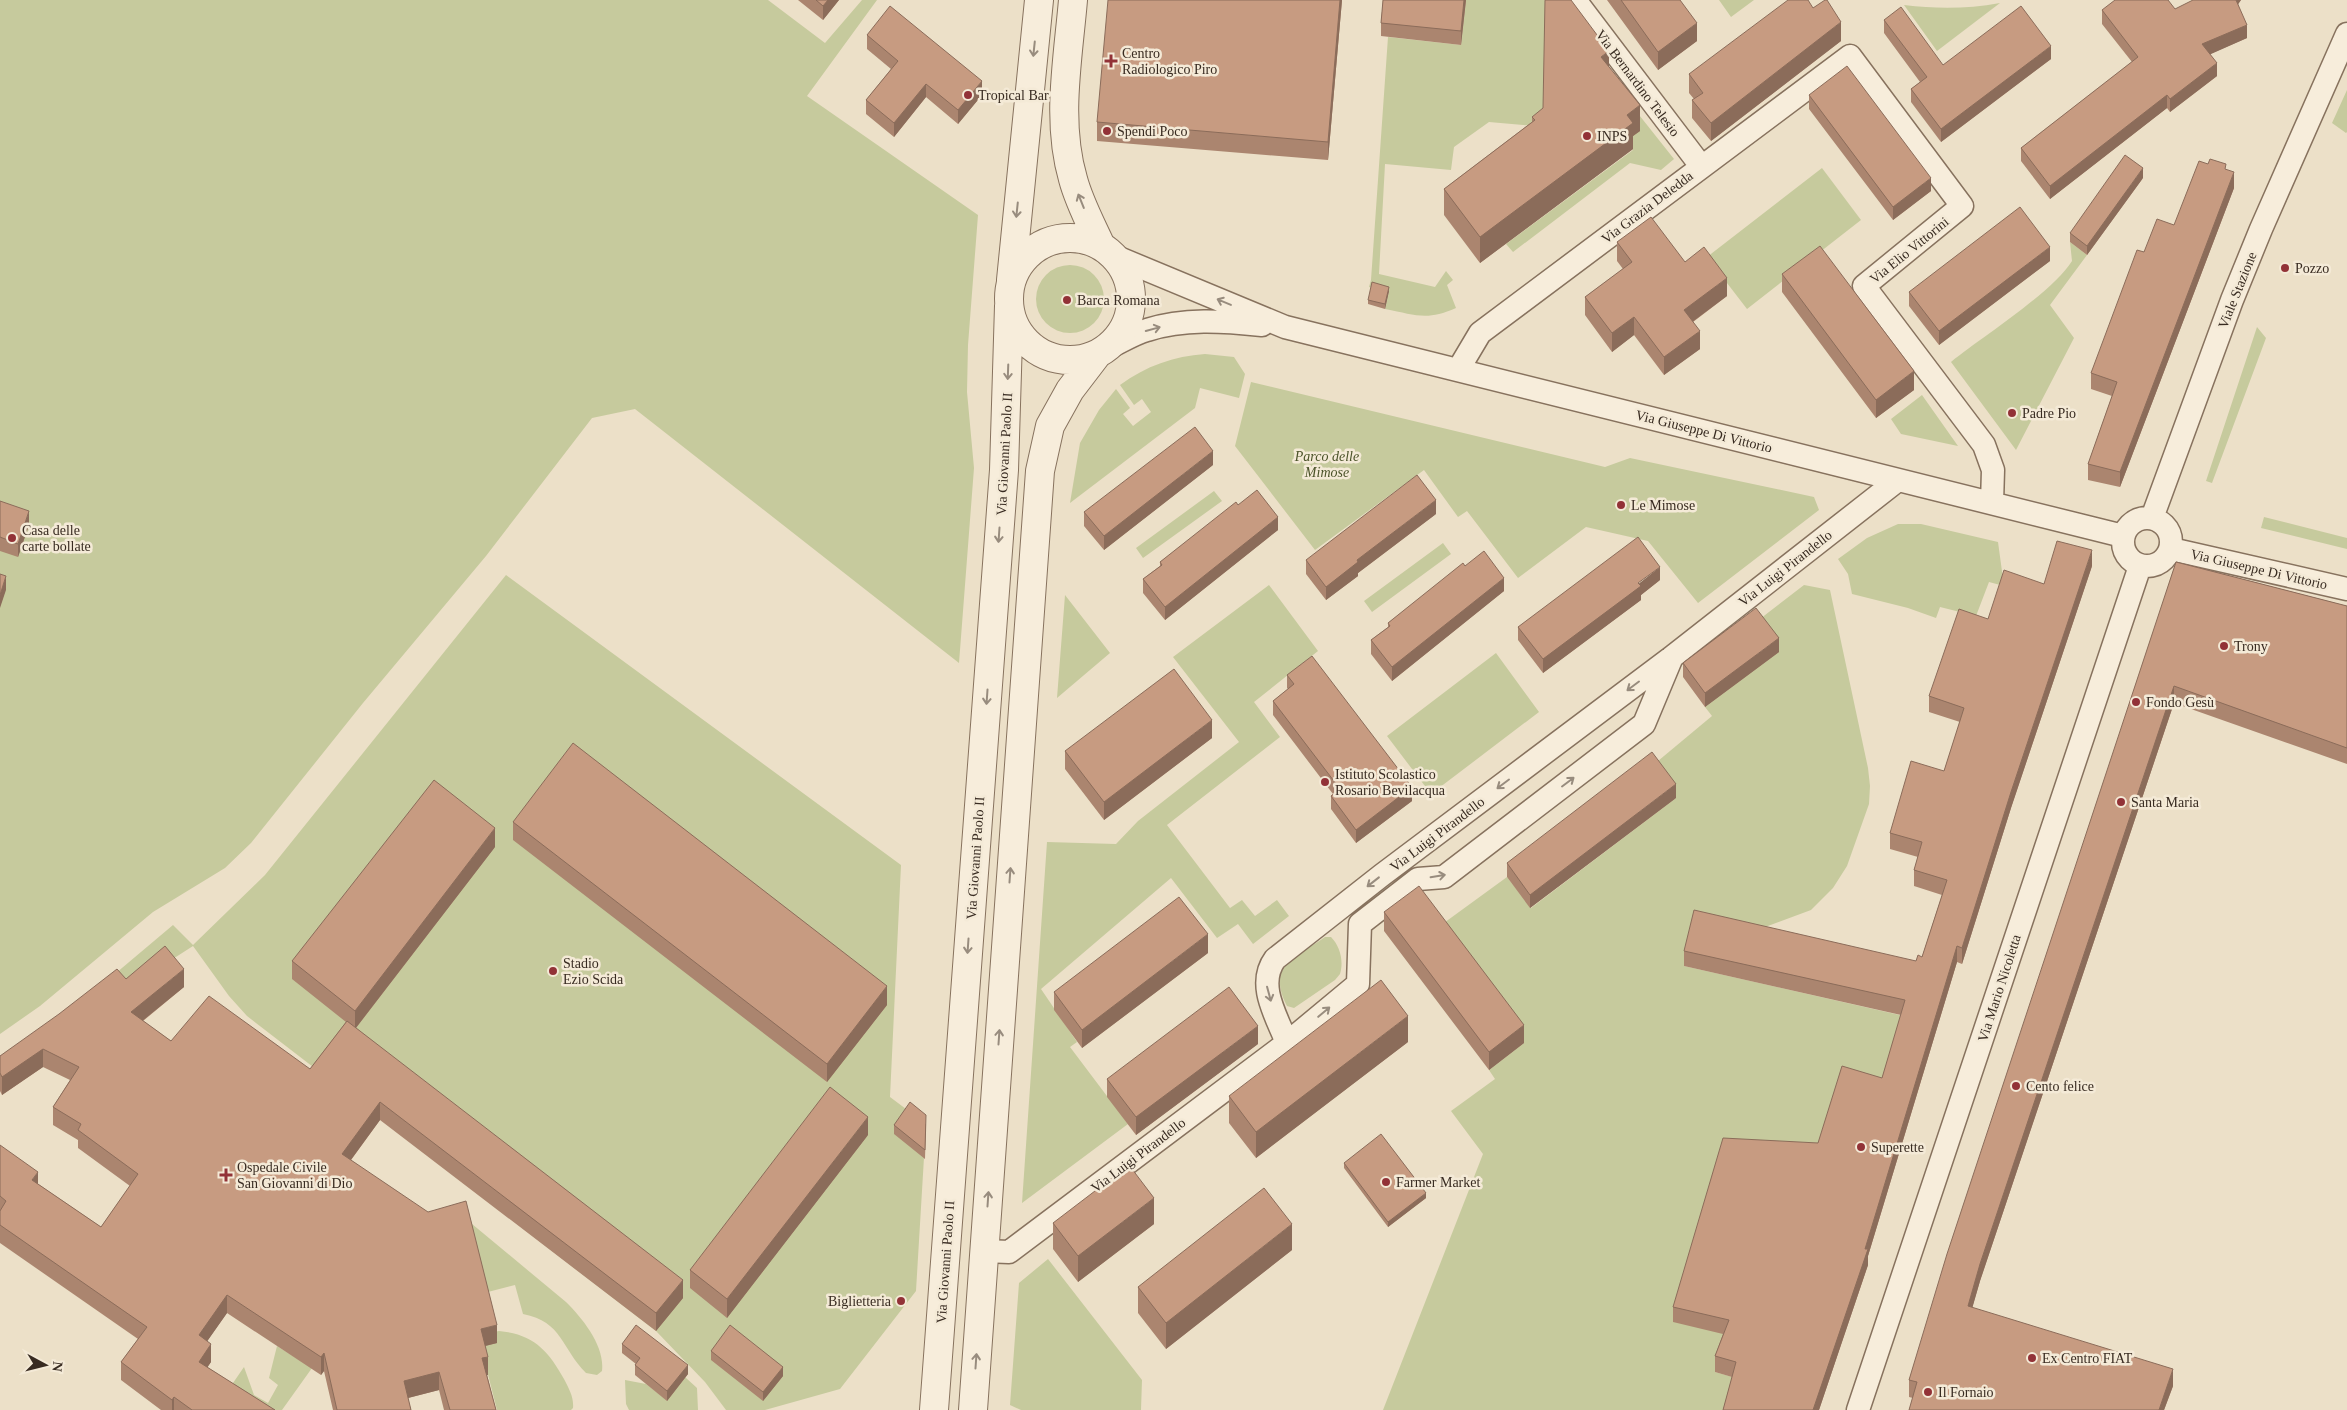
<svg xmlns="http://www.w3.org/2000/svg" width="2347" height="1410" font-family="Georgia,serif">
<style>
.green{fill:#c6ca9d}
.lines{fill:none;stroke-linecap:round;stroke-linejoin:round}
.minor-casing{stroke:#87725e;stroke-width:25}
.tertiary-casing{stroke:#87725e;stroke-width:30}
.minor{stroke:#f7eddb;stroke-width:22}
.tertiary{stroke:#f7eddb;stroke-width:28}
.wall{fill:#ab856f}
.shaded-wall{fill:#8b6c5a}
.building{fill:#c79b81;stroke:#8b6c5a}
.oneway{stroke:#988c7e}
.poi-dot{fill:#923237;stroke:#f4ead7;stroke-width:2}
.labels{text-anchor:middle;stroke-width:5;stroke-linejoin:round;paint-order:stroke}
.poi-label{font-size:14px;fill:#382b21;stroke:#f4ead7;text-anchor:start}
.street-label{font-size:14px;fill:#382b21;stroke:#f4ead7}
.park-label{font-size:14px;font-style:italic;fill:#4b5329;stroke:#f4ead7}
</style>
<rect width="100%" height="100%" fill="#ece0c8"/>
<!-- green -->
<path class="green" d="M0 0H768L825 43 862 0H877L807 96 978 215 968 345 967 392 974 468 959 663 635 409 592 418 486 556 363 703 251 843 225 868 153 912 40 1006 0 1034Z
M1466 0H1544L1560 12 1543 112 1534 126 1489 122 1454 147 1451 170 1385 164 1379 274 1435 287 1446 271 1453 280 1447 285 1456 308C1427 321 1416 315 1385 309L1389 291 1369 287 1371 280 1388 37 1461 45Z
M1719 0H1754L1731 17Z
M2000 3 1937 51 1904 5C1937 9 1967 9 2000 3Z
M1609 77 1674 159 1661 170 1630 163 1513 252 1506 244 1633 150Z
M2347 90V132L2346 133 2332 123Z
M1822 168 1861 220 1747 309 1707 257Z
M2070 242 2087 255 2050 305 2074 338 2016 450 1951 362C1982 337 2053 292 2072 261Z
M1036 299a34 34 0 1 1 68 0a34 34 0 1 1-68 0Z
M2257 327 2266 338 2212 483 2206 481Z
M1205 354 1234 357 1245 374 1239 398 1200 388 1195 408 1070 503 1080 443 1099 410 1116 389 1130 408 1123 414 1133 426 1151 412 1142 399 1134 405 1120 385C1146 366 1174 356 1205 354Z
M1251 382 1605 467 1630 458 1814 497 1819 510 1698 603 1648 541 1586 527 1518 578 1467 511 1458 517 1424 470 1315 550 1235 446Z
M1922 395 1958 446 1901 434 1891 419Z
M1214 491 1222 501 1143 558 1136 548Z
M2264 517 2347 538V549L2261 528Z
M1898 524H1921L1998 542 2004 586 1989 582 1976 616 1940 607 1936 618 1908 608 1852 594 1848 574 1838 559 1867 538Z
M1443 543 1451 554 1372 612 1364 601Z
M506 575 901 865 890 1097 926 1124 916 1291 840 1389 765 1410H726L705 1382 656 1331 247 1016 229 996 193 946 165 964 84 1000 173 925 193 945 265 875Z
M1269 585 1318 651 1254 702 1280 737 1167 825 1230 908 1242 900 1255 916 1277 900 1289 916 1253 944 1238 924 1217 938 1171 878 1041 989 1077 1042 1070 1047 1128 1124 1022 1203 1047 842 1116 844 1138 821 1239 742 1173 657Z
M1804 585 1830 590 1868 768 1870 786 1869 804 1847 866 1833 888 1811 910 1738 937 1684 966 1904 1016 1885 1084 1832 1114 1729 1336 1715 1372 1736 1378 1727 1410H1383L1483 1154 1451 1111 1495 1079 1489 1070 1524 1043 1437 928 1507 877 1531 908 1676 798 1652 766 1712 716 1705 707 1778 652 1756 622Z
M1065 595 1110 653 1057 698Z
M1496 653 1539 712 1431 794 1387 736Z
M1325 937H1331C1340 946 1344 961 1340 974L1335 980 1294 1008 1287 1006C1266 965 1295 958 1325 937Z
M466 1219 566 1302C583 1319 605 1346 602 1371L597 1375 586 1373C561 1348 563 1322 523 1314L515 1285 484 1293Z
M1048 1259 1142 1380 1141 1410H1021L1010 1405 1019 1283Z
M499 1331C533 1334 548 1350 564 1379 569 1389 574 1397 573 1408L571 1410H497L481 1347 494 1332Z
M277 1346 312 1368 282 1410H247L224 1396 244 1367 254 1395 268 1403 278 1385 269 1378Z
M685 1377 697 1388 698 1410H629L626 1404 625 1380 646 1384 667 1400Z"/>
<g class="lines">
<!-- minor casing -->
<g class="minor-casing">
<path id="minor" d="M1575 0 1701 166
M1114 256 1285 327 2123 536
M1108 348C1121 342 1133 334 1147 330 1184 318 1223 321 1262 325
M1458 370 1480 333 1850 56 1962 206 1864 286 1984 445 1993 470 1992 503
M2123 542a24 24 0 1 1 48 0a24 24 0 1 1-48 0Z
M2152 518 2232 300 2261 229 2347 34
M2171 549 2347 589
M1287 1043C1277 1017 1256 985 1275 959L1382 875 1672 657 1898 480
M984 1251 1009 1252 1287 1043 1358 984 1360 924 1418 879 1444 877 1644 724 1672 657
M1858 1410 2140 566"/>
</g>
<!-- tertiary casing -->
<g class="tertiary-casing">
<path id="tertiary" d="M1073 0C1068 59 1056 121 1073 179 1079 202 1091 224 1101 246
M1009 299a61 61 0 1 1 122 0a61 61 0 1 1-122 0Z
M1011 280 1039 0
M934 1410 1004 470 1009 306
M973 1410 1040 471 1050 426 1070 390 1096 356"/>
</g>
<!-- minor -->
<use href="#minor" class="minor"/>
<!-- tertiary -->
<use href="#tertiary" class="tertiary"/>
</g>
<!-- wall -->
<path class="wall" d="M798 0H839L823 20Z
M1342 0 1328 160 1097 141V122Z
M1383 0H1466L1461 45 1381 36V23Z
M1607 0H1680L1697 41 1658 70Z
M2241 0 2238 4 2247 38 2210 54 2217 76 2170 112 2167 108 2050 199 2021 161V148L2132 62 2102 24V10L2175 9Z
M1813 8 1841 41 1711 141 1692 118V100L1694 99 1689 93V74Z
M1884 20 1943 65 2051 59 1941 142 1911 102V89L1920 82 1884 33Z
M867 35 982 95 958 124 926 97 894 137 866 114V100L891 69 867 49Z
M1609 67 1640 131 1633 136V149L1480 263 1444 215V189L1532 122V117Z
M1809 95 1931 191 1893 220 1809 109Z
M2226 169 2234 188 2120 487 2088 480V464L2112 396 2091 389V373L2144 252 2174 225Z
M2143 178 2087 255 2070 242V233Z
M1617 242 1685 262 1727 296 1693 322 1700 349 1664 375 1634 335 1612 352 1585 315V297L1623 269 1617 261Z
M2050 261 1939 345 1909 306V292Z
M1782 274 1914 390 1876 418 1782 292Z
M1389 291 1385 309 1368 304V300Z
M1213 465 1104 550 1084 526V512Z
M0 501 29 525 18 557 0 551Z
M1238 505 1278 530 1165 620 1143 593V579L1160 566V562Z
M1436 514 1358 573V576L1326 600 1306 574V560Z
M2176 562 2347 606V764L2174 703 1980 1281 1972 1308 2173 1386 2164 1410H1909L1913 1398 1909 1397V1380Z
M1465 566 1504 591 1392 681 1371 654V640L1388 627V623Z
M2092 566 2011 808 1962 964 1957 962 1868 1256V1265L1819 1410H1723L1732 1377 1715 1372V1356L1723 1334 1673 1322V1307L1818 1143 1882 1078 1901 1015 1684 966V951L1916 961 1922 957 1942 895 1914 886V870L1918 857 1890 849V833L1944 771 1960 722 1929 712V696L1988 619 2044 584Z
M1660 580 1641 595V600L1543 673 1518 640V627Z
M1779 652 1705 707 1683 677V663Z
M1287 675 1412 801 1356 843 1331 809V796L1333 794 1273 715V701L1288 689 1287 688Z
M1212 738 1104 820 1065 769V751Z
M1676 798 1530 908 1507 877V863Z
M513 822 887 1005 827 1082 513 840Z
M495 847 356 1028 683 1298 656 1331 380 1120 351 1160 497 1343 485 1346 488 1375H487L496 1410H444L439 1390 408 1398 411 1410H333L324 1371 321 1375 227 1313 207 1341 211 1362 207 1367 275 1410H161L121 1380V1362L138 1339 0 1243V1145L38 1184 101 1227 130 1186 78 1148V1140L53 1125V1107L70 1080 43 1067 2 1095 0 1091V1056L126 979 184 987 143 1021 171 1041 310 1069 346 1022 292 979V961Z
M1384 912 1524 1043 1489 1070 1384 931Z
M1208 953 1082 1048 1054 1010V992Z
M1408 1042 1256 1158 1229 1123V1096Z
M1258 1044 1136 1135 1107 1097V1079Z
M926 1124 925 1159 894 1134V1125Z
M868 1135 727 1318 690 1288V1270Z
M1344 1163 1426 1198 1388 1227 1344 1168Z
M1053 1223 1154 1224 1078 1282 1053 1249Z
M1292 1250 1166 1349 1138 1313V1287Z
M622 1344 688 1374 667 1401 635 1375V1365L636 1364 622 1353Z
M711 1351 783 1376 763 1401 711 1360Z"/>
<!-- shaded-wall -->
<path class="shaded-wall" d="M828 0H839L823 20V6Z
M1340 0H1342L1328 160V142Z
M1464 0H1466L1461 45V31Z
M2234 0H2241L2234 10Z
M1841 22V41L1711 141V123Z
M1697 23V41L1658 70V52Z
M2247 25V38L2202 58V44Z
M2051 46V59L1941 142V129Z
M1609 51V77L1601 57Z
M2217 63V76L2170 112V99Z
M982 81V95L958 124V110Z
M926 84V97L894 137V123Z
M2167 95V108L2050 199V186Z
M1640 105V131L1633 136V149L1480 263V237L1627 115Z
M2143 168V178L2087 255V246Z
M2234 172V188L2120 487V472Z
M1931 178V191L1893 220V207Z
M2050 247V261L1939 345V331Z
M1727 278V296L1684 328V310Z
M1389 287V291L1385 309V304Z
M1634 317V335L1612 352V333Z
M1700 331V349L1664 375V357Z
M1914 371V390L1876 418V400Z
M1213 451V465L1104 550V536Z
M1436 500V514L1358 573V576L1326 600V587L1357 560Z
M29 511V525L18 557V544Z
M1278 517V530L1165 620V607Z
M2092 550V566L2011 808 1962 964V948L2011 792Z
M1660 567V580L1641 595V600L1543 673V659Z
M6 576V590L0 608V595Z
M1504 578V591L1392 681V667Z
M1779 638V652L1705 707V693Z
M2174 686V703L1980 1281 1968 1323V1306L1980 1264Z
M1212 720V738L1104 820V802Z
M1676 784V798L1530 908V895Z
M1412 787V801L1356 843V830Z
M495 828V847L355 1029V1011Z
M1208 934V953L1082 1048V1030Z
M1957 946V962L1868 1256V1265L1819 1410H1813L1865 1249Z
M184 969V987L131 1030V1012Z
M887 986V1005L827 1082V1064Z
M1408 1016V1042L1256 1158V1132Z
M1524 1025V1043L1489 1070V1052Z
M1258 1026V1044L1136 1135V1117Z
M43 1049V1067L2 1095V1077Z
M380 1102V1120L342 1172V1154Z
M868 1117V1135L727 1318V1299Z
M38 1172V1190L32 1180Z
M1426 1193V1198L1388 1227V1222Z
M1154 1198V1224L1078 1282V1256Z
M1292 1224V1250L1166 1349V1323Z
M683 1280V1298L656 1331V1313Z
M227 1295V1313L199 1353V1335Z
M497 1325V1343L481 1347V1329Z
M211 1344V1362L199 1380V1362Z
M324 1353V1371L321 1375V1357Z
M488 1357V1375L482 1376V1358Z
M688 1365V1374L667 1401V1391Z
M783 1367V1376L763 1401V1392Z
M2173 1369V1386L2164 1410H2159Z
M439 1372V1390L404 1399V1381Z
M174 1397V1410H172V1400Z"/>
<!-- building -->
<path class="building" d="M816 0H828L823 6Z
M1108 0H1340L1328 142 1097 122Z
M1383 0H1464L1461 31 1381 23Z
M1545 0H1571L1609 51 1601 57 1640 105 1627 115 1633 123 1480 237 1444 189 1535 120 1532 117 1543 108Z
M1621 0H1680L1697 23 1658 52Z
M1788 0H1808L1813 8 1825 0H1827L1841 22 1711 123 1692 100 1703 93 1689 74Z
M2115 0H2168L2175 9 2193 0H2236L2247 25 2202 44 2217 63 2170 99 2167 95 2050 186 2021 148 2138 57 2102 10Z
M890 6 982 81 958 110 926 84 894 123 866 100 898 61 867 35Z
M2021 6 2051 46 1941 129 1911 89 1927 77 1884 20 1901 7 1943 65Z
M1847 66 1931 178 1893 207 1809 95Z
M2125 155 2143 168 2087 246 2070 233Z
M2210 159 2226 164 2225 169 2234 172 2120 472 2088 464 2117 382 2091 373 2137 250 2144 252 2157 219 2174 225 2199 161 2208 164Z
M2020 207 2050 247 1939 331 1909 292Z
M1651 217 1685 262 1704 247 1727 278 1684 310 1700 331 1664 357 1634 317 1612 333 1585 297 1632 262 1617 242Z
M1820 246 1914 371 1876 400 1782 274Z
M1372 282 1389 287 1385 304 1368 300Z
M1195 427 1213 451 1104 536 1084 512Z
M1417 475 1436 500 1357 560 1358 562 1326 587 1306 560Z
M1257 490 1278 517 1165 607 1143 579 1162 565 1160 562 1236 502 1238 505Z
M0 501 29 511 18 544 0 537Z
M1638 537 1660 567 1638 583 1641 586 1543 659 1518 627Z
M2057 541 2092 550 2011 792 1962 948 1957 946 1865 1249H1868L1813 1410H1723L1736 1362 1715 1356 1729 1320 1673 1307 1723 1138 1818 1143 1842 1066 1882 1078 1905 1000 1684 951 1694 910 1916 961 1918 955 1922 957 1947 880 1914 870 1922 842 1890 833 1911 761 1944 771 1964 708 1929 696 1959 609 1988 619 2004 570 2044 584Z
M1484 551 1504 578 1392 667 1371 640 1390 626 1388 623 1463 563 1465 566Z
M2176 562 2347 606V748L2174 686 1980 1264 1968 1306 2173 1369 2159 1410H1909L1917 1382 1909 1380 1947 1254Z
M0 574 6 576 0 595Z
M1756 608 1779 638 1705 693 1683 663Z
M1312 656 1412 787 1356 830 1331 796 1340 789 1273 701 1294 684 1287 675Z
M1174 669 1212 720 1104 802 1065 751Z
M573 743 887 986 827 1064 513 822Z
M1652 752 1676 784 1530 895 1507 863Z
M434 780 495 828 355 1011 292 961Z
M1419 886 1524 1025 1489 1052 1384 912Z
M1179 897 1208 934 1082 1030 1054 992Z
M165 946 184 969 131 1012 171 1041 209 996 310 1069 347 1021 683 1280 656 1313 380 1102 342 1154 428 1212 466 1201 497 1325 481 1329 488 1357 482 1358 496 1410H450L439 1372 404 1381 411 1410H337L324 1353 321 1357 227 1295 199 1335 211 1344 199 1362 275 1410H192L174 1397 172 1400 121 1362 147 1327 0 1225V1211L6 1201 0 1196V1145L38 1172 32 1180 101 1227 138 1174 78 1130 81 1124 53 1107 79 1067 43 1049 2 1077 0 1073V1056L59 1014 117 969 126 979Z
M1381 980 1408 1016 1256 1132 1229 1096Z
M1229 987 1258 1026 1136 1117 1107 1079Z
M830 1087 868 1117 727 1299 690 1270Z
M910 1102 926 1115 925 1150 894 1125Z
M1381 1134 1426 1193 1388 1222 1344 1163Z
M1129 1165 1154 1198 1078 1256 1053 1223Z
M1264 1188 1292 1224 1166 1323 1138 1287Z
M636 1325 688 1365 667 1391 635 1365 640 1358 622 1344Z
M730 1325 783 1367 763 1392 711 1351Z"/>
<!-- one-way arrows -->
<defs><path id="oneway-shaft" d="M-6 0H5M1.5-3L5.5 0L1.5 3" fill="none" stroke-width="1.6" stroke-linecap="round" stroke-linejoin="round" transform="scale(1.25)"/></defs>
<g class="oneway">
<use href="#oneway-shaft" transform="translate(1034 49) rotate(96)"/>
<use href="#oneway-shaft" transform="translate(1081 201) rotate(-112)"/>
<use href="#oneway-shaft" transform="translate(1017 210) rotate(96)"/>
<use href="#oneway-shaft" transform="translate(1224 302) rotate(-157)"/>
<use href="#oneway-shaft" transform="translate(1153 329) rotate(-15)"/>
<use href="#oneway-shaft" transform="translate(1008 372) rotate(92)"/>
<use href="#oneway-shaft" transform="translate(999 535) rotate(94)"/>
<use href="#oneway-shaft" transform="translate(1633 686) rotate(143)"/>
<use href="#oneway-shaft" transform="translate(987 697) rotate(94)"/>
<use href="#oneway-shaft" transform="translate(1568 782) rotate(-37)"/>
<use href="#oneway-shaft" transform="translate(1503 784) rotate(143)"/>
<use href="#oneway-shaft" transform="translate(1010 875) rotate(-86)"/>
<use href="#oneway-shaft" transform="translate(1438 876) rotate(-9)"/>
<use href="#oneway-shaft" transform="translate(1373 882) rotate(142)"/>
<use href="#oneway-shaft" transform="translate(968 946) rotate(94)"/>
<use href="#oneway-shaft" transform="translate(1269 994) rotate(75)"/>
<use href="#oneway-shaft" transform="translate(1324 1012) rotate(-40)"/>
<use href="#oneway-shaft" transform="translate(999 1037) rotate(-86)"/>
<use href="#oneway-shaft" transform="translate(988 1199) rotate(-86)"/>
<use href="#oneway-shaft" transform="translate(976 1361) rotate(-86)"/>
</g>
<!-- markers -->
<g class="poi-dot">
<path d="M1108.5 53.5h5v5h5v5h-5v5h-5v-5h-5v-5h5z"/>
<circle cx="968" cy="95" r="5"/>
<circle cx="1107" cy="131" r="5"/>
<circle cx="1587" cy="136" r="5"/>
<circle cx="2285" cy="268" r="5"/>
<circle cx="1067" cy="300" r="5"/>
<circle cx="2012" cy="413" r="5"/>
<circle cx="1621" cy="505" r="5"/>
<circle cx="12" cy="538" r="5"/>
<circle cx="2224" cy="646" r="5"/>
<circle cx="2136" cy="702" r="5"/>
<circle cx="1325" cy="782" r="5"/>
<circle cx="2121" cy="802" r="5"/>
<circle cx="553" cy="971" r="5"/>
<circle cx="2016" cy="1086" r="5"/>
<circle cx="1861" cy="1147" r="5"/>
<path d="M223.5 1167.5h5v5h5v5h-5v5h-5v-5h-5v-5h5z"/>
<circle cx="1386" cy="1182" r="5"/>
<circle cx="901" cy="1301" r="5"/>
<circle cx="2032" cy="1358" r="5"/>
<circle cx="1928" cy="1392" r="5"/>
</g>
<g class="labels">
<!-- poi labels -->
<g class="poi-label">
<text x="1122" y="58">Centro<tspan x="1122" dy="16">Radiologico Piro</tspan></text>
<text x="978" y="100">Tropical Bar</text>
<text x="1117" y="136">Spendi Poco</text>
<text x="1597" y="141">INPS</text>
<text x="2295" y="273">Pozzo</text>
<text x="1077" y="305">Barca Romana</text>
<text x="2022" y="418">Padre Pio</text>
<text x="1631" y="510">Le Mimose</text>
<text x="22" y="535">Casa delle<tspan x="22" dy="16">carte bollate</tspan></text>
<text x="2234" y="651">Trony</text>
<text x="2146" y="707">Fondo Gesù</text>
<text x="1335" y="779">Istituto Scolastico<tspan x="1335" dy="16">Rosario Bevilacqua</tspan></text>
<text x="2131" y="807">Santa Maria</text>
<text x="563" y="968">Stadio<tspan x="563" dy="16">Ezio Scida</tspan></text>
<text x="2026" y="1091">Cento felice</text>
<text x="1871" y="1152">Superette</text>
<text x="237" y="1172">Ospedale Civile<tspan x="237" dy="16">San Giovanni di Dio</tspan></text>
<text x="1396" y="1187">Farmer Market</text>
<text x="891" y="1306" text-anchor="end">Biglietteria</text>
<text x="2042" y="1363">Ex Centro FIAT</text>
<text x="1938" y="1397">Il Fornaio</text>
</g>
<!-- street labels -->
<g class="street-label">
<text transform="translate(1638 83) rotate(53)" y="5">Via Bernardino Telesio</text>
<text transform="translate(1647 207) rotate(-37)" y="5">Via Grazia Deledda</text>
<text transform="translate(1909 250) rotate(-39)" y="5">Via Elio Vittorini</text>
<text transform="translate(2237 290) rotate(-68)" y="5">Viale Stazione</text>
<text transform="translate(1704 431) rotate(14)" y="5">Via Giuseppe Di Vittorio</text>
<text transform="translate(1004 454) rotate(-87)" y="5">Via Giovanni Paolo II</text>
<text transform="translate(1785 568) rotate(-38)" y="5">Via Luigi Pirandello</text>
<text transform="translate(2259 569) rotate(13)" y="5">Via Giuseppe Di Vittorio</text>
<text transform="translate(1437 834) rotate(-37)" y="5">Via Luigi Pirandello</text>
<text transform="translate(975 858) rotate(-86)" y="5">Via Giovanni Paolo II</text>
<text transform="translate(1999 988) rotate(-72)" y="5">Via Mario Nicoletta</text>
<text transform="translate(1138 1155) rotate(-37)" y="5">Via Luigi Pirandello</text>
<text transform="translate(945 1262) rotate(-86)" y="5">Via Giovanni Paolo II</text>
</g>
<!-- park labels -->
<g class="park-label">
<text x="1327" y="461">Parco delle<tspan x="1327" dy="16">Mimose</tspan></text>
</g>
</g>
<!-- north arrow -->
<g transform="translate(45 1365) rotate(97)" stroke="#f4ead7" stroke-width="4" paint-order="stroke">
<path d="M0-4L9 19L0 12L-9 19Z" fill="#382b21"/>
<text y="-8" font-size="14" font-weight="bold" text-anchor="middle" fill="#382b21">N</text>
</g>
</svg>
